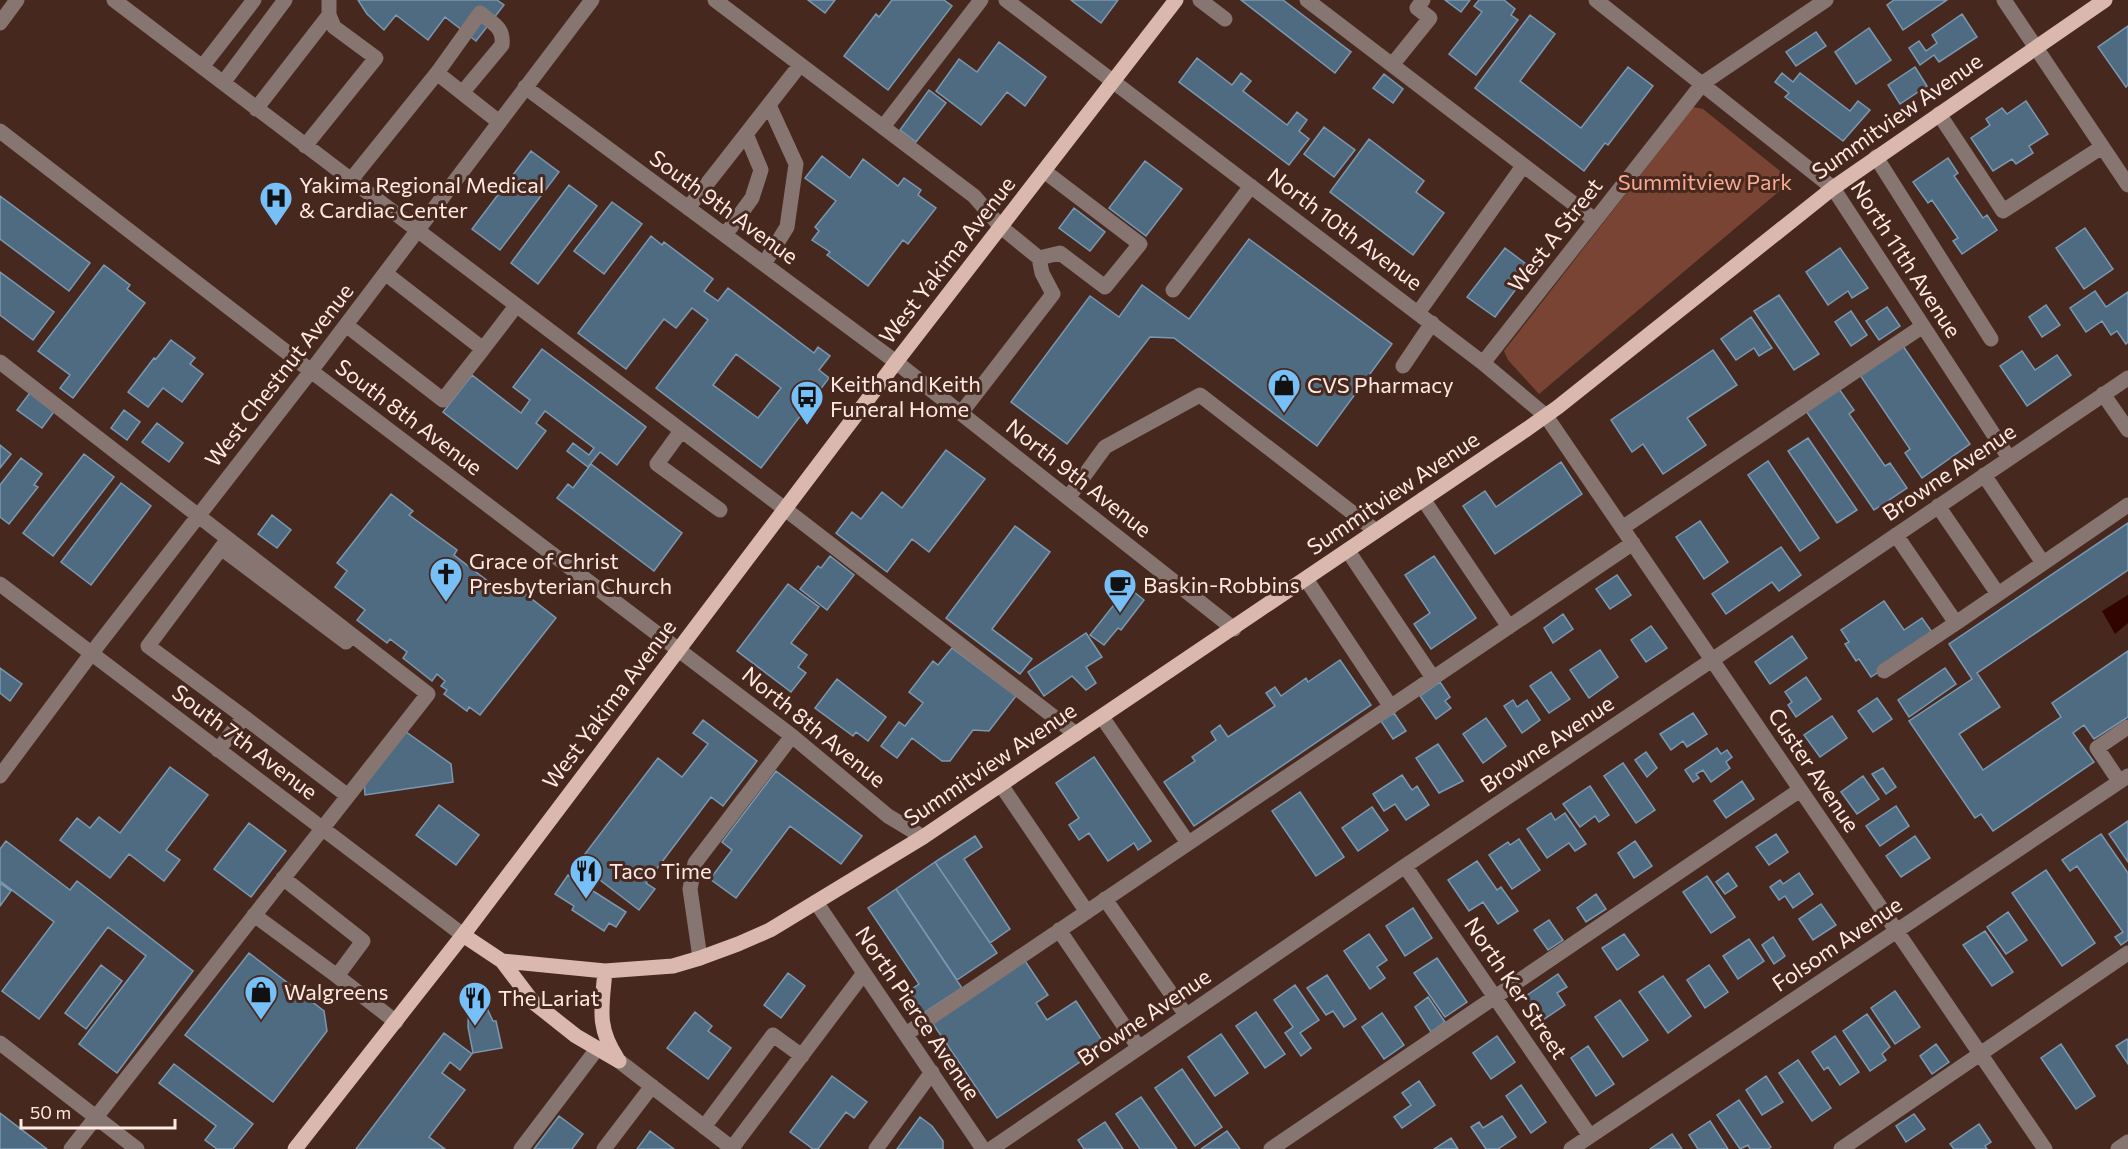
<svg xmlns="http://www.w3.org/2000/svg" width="2128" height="1149" font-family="Commissioner,sans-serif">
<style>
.green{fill:#794434}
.water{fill:#320400}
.building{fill:#4e6b82;stroke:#7a98b0;stroke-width:1.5;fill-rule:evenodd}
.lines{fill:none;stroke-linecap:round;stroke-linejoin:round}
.minor{stroke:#867570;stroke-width:15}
.major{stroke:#dab8ae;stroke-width:15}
.labels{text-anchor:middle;stroke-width:6;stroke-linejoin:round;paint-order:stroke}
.street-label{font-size:22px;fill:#ffeae3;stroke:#47281f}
.park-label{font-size:22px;fill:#f8a991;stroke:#47281f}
.poi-label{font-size:22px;fill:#ffeae3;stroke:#47281f;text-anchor:start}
</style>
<rect width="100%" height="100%" fill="#47281f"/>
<!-- green -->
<path class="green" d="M1693 107 1703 109 1785 175 1784 187 1539 394 1508 360 1504 351Z"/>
<!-- water -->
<path class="water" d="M2128 595V623L2115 634 2102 611Z"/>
<!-- building -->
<path class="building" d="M358 0H497L504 5 476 41 445 17 428 40 396 15 384 30 367 14Z
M808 0H835L825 13Z
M892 0H944L952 6 888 90 844 56 876 14 879 17Z
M1071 0H1118L1101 23Z
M1241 0H1283L1351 52 1335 73Z
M1445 0H1470L1461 12Z
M1479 0H1504L1515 9 1511 15 1518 20 1476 75 1449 54 1482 12 1474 6Z
M1894 0H1947L1903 30 1887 5Z
M1962 14 1977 37 1939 62 1934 55 1920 65 1909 48 1919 41 1926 51 1937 43 1932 35Z
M1530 15 1555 34 1520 81 1581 128 1628 67 1653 86 1608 145 1605 143 1584 171 1475 88Z
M2128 26V85L2126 87 2098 47Z
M1869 28 1891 60 1856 84 1835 52Z
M1816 32 1826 46 1796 66 1786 52Z
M999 42 1046 77 1025 106 1007 92 981 125 936 91 959 59 977 72Z
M1197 58 1232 85 1241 73 1251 81 1243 91 1287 125 1297 112 1307 120 1299 131 1309 139 1289 165 1179 82Z
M1915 67 1927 86 1900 104 1888 85Z
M1782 73 1793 82 1800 73 1850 111 1858 101 1870 110 1843 141 1785 97 1789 93 1775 82Z
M1384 74 1403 89 1393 103 1373 88Z
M929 90 946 103 916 142 900 130Z
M2026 101 2048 134 2029 146 2033 153 2016 164 2012 159 1993 171 1971 138 1990 125 1986 119 2002 108 2007 114Z
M1324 127 1355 150 1334 177 1304 154Z
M1369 139 1424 181 1416 192 1444 213 1413 255 1330 192Z
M531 151 559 172 500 250 472 229Z
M822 156 850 178 863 159 898 186 904 178 921 190 918 195 936 208 908 244 903 240 868 286 827 255 830 252 812 240 819 231 815 227 836 201 805 178Z
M1948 158 1958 173 1954 176 1983 218 1987 215 1997 230 1962 254 1953 241 1958 238 1932 200 1928 203 1913 182Z
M1145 161 1182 189 1146 236 1109 208Z
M569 185 597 206 538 284 511 263Z
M0 196 90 263 69 291 0 239Z
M612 202 642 224 604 274 574 251Z
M1074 208 1105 232 1090 251 1059 228Z
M2085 228 2113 269 2084 289 2056 248Z
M651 236 662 245 664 242 713 279 704 291 718 301 728 288 814 353 818 347 830 356 819 370 829 378 761 468 656 388 708 320 692 308 676 328 664 319 626 369 578 333ZM736 354 781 388 758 418 713 385Z
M1249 239 1392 344 1317 446 1174 338 1150 337 1067 444 1011 402 1090 296 1119 317 1142 285 1189 319Z
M1505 248 1526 264 1511 284 1516 289 1495 317 1467 297Z
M1840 248 1868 288 1852 298 1848 291 1828 305 1806 272Z
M104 265 130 285 127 289 145 303 73 398 60 388 70 375 38 351Z
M0 272 54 312 33 340 0 315Z
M2095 291 2106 307 2128 292V342L2126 344 2117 331 2111 335 2102 321 2086 332 2070 308Z
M1779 295 1819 354 1794 370 1754 311Z
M2046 305 2060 325 2042 337 2029 317Z
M1887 307 1900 326 1879 340 1866 321Z
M1851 311 1867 335 1851 346 1835 322Z
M1751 317 1772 348 1759 356 1754 348 1736 360 1721 339Z
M171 340 195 358 190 364 203 374 182 402 163 388 148 407 128 392 154 358 156 359Z
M1903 346 1970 444 1922 478 1905 453 1910 449 1860 375Z
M542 349 646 427 617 465 600 452 588 467 567 451 573 443 589 455 594 448 545 411 536 423 546 431 517 469 443 412 472 375 521 413 530 400 513 387Z
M1713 350 1737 385 1687 418 1706 445 1663 474 1643 444 1632 452 1611 420Z
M2022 351 2035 370 2057 355 2071 375 2027 406 2000 366Z
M1839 389 1854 410 1849 414 1885 466 1890 463 1907 488 1874 510 1806 411Z
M32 390 56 409 42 428 17 410Z
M124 410 140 422 127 440 111 428Z
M157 423 183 443 169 462 142 442Z
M1808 438 1857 510 1837 523 1788 451Z
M0 445 11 454 0 468Z
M946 450 985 479 929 552 912 539 887 572 836 533 852 512 861 519 882 492 902 508Z
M84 454 114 477 53 556 23 533Z
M21 458 42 474 34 485 38 487 9 524 0 517V485Z
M1768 461 1819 538 1800 551 1748 475Z
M1561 462 1582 494 1495 554 1463 506 1485 491 1496 507Z
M591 464 682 533 654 571 557 498 568 484 573 488Z
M121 483 151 506 91 585 61 562Z
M391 494 413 511 409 515 457 550 454 555 506 595 514 585 556 618 480 715 469 707 467 711 444 694 447 690 441 686 445 681 437 674 432 681 403 658 407 652 390 639 387 643 357 620 365 610 335 587 347 571 337 563Z
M272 515 291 530 277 548 258 534Z
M1700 521 1728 562 1704 579 1676 537Z
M2128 523V570L1977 673 2000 707 1959 734 1983 770 2061 717 2052 703 2128 651V717L2094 739 2084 725 2073 733 2094 762 1993 831 1981 814 1975 818 1909 721 1972 679 1949 644Z
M1015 526 1050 552 992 629 1032 659 1020 674 946 618Z
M1781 547 1801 575 1779 591 1772 582 1726 614 1712 594Z
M830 556 854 575 827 610 800 589 818 566 821 568Z
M1434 556 1476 618 1431 649 1414 624 1430 613 1405 575Z
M1617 575 1631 595 1610 609 1596 589Z
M788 584 819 607 791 643 807 655 798 667 806 673 791 692 737 651Z
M1128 587 1144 600 1121 630 1118 628 1104 645 1090 635Z
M1884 601 1904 630 1922 618 1934 635 1871 677 1859 659 1856 661 1845 644 1849 642 1841 630Z
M1563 614 1573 629 1553 643 1544 628Z
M1651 626 1667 648 1646 662 1631 640Z
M1086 633 1102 657 1086 667 1096 683 1086 690 1072 676 1044 696 1028 672Z
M1792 636 1807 658 1770 684 1755 662Z
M952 648 1016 696 989 731 973 730 950 761H942L912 738 897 758 881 746 899 722 905 726 923 703 909 692 933 661 938 665Z
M1600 650 1618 677 1589 698 1570 670Z
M1340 660 1371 705 1194 826 1164 782 1195 761 1192 757 1216 740 1211 732 1220 725 1228 737 1275 706 1266 693 1275 687 1281 696 1306 678 1308 682Z
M0 668 22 684 10 701 0 693Z
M1945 668 1956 684 1909 717 1898 700Z
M1551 672 1570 699 1549 713 1530 686Z
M1806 677 1821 699 1796 717 1788 705 1792 702 1785 692Z
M837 679 886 717 868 741 856 732 853 736 815 708Z
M1440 682 1450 697 1445 701 1451 708 1436 719 1420 696Z
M1877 698 1892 719 1873 732 1858 711Z
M1513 700 1517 707 1527 700 1540 720 1522 733 1504 706Z
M1394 713 1406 731 1393 739 1381 721Z
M1693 713 1707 734 1687 747 1683 741 1671 750 1660 734Z
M1832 716 1847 738 1820 757 1804 735Z
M1486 718 1506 746 1483 763 1463 734Z
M703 720 757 761 723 806 711 797 646 883 655 889 639 910 578 863 658 758 682 777 708 744 693 733Z
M402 729 451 764 453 782 365 795 364 779Z
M1438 744 1463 781 1439 793 1416 758Z
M1717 748 1721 754 1727 750 1732 757 1726 762 1730 768 1711 782 1703 770 1696 774 1699 778 1693 782 1685 770Z
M1646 752 1657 768 1647 777 1635 760Z
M1094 757 1151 841 1138 850 1134 843 1108 861 1089 833 1079 840 1069 825 1079 818 1056 783Z
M1623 763 1655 810 1636 823 1604 776Z
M170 767 208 795 166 850 180 860 164 881 129 854 110 878 60 840 77 818 90 828 99 817 120 833Z
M1883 768 1896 787 1886 794 1872 774Z
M776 771 862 836 841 864 790 826 736 898 710 879 732 850 722 842Z
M1402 775 1412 790 1417 786 1429 805 1406 820 1395 804 1384 811 1373 794Z
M1863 776 1879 799 1857 814 1841 792Z
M1742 781 1754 799 1726 818 1714 801Z
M1590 786 1609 815 1599 822 1595 816 1580 827 1563 804Z
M1300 792 1344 857 1316 876 1272 811Z
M439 805 479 835 456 865 416 835Z
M1896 806 1909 826 1880 846 1866 826Z
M1372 807 1388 830 1358 851 1342 828Z
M1551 813 1555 820 1565 813 1586 844 1575 851 1569 843 1547 858 1527 829Z
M2128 821V862L2109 834Z
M249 823 286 851 251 897 214 869Z
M1776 834 1788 852 1769 865 1756 847Z
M2101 834 2128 873V940L2121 945 2115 937 2123 932 2077 866 2070 871 2062 860Z
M975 836 982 847 964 859 1010 929 990 943 935 862Z
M1915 836 1930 858 1901 877 1886 856Z
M1519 839 1540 870 1512 889 1489 855 1508 842 1510 845Z
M6 841 70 890 77 881 193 971 117 1073 79 1044 146 956 108 927 39 1019 2 991 54 922 0 881V849Z
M1635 841 1652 866 1634 878 1618 853Z
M1477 861 1497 890 1501 887 1518 911 1498 924 1483 902 1469 911 1448 880Z
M935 862 997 953 957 980 896 889Z
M2046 870 2095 943 2062 966 2012 893Z
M1728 873 1737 886 1725 894 1716 882Z
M1799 873 1813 894 1793 908 1785 896 1779 900 1770 887 1780 880 1783 884Z
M568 875 626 912 616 927 609 923 604 931 572 910 574 906 555 894Z
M1707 876 1735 917 1711 933 1683 892Z
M0 883 11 891 0 906Z
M896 889 962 988 918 1017 903 995 919 984 868 908Z
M1596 894 1606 909 1586 922 1577 908Z
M1821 904 1836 925 1813 940 1799 919Z
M1413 908 1432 938 1405 956 1386 926Z
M2008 912 2027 940 2006 954 1987 927Z
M1549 920 1563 940 1548 950 1534 930Z
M1985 931 2013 972 1992 986 1963 945Z
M1369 934 1387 960 1377 967 1385 978 1370 989 1344 951Z
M1624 934 1639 955 1617 970 1602 948Z
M1773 937 1785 956 1774 964 1762 945Z
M1749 939 1764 961 1738 979 1723 956Z
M249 953 324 1011 327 1031 273 1102 185 1035Z
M1023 958 1048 995 1036 1003 1047 1020 1076 1001 1105 1045 997 1118 931 1021Z
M1437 958 1467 1002 1445 1017 1414 973Z
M101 965 122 981 86 1029 65 1013Z
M1709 965 1728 992 1705 1008 1687 980Z
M788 973 805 986 781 1018 764 1005Z
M1558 974 1567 987 1557 993 1565 1005 1543 1020 1526 996Z
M1327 975 1356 1019 1344 1027 1333 1011 1326 1015 1307 988Z
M1663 976 1691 1016 1668 1033 1639 992Z
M1295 985 1319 1020 1300 1033 1311 1048 1301 1056 1285 1033 1293 1027 1274 1000Z
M1895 991 1920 1027 1895 1044 1871 1008Z
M481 996 493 1021H496L502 1048 473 1053 468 1027 469 998Z
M1428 997 1445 1022 1431 1032 1415 1007Z
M1620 1000 1648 1040 1623 1057 1595 1017Z
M695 1012 712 1026 708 1031 731 1048 708 1079 667 1048Z
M1256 1012 1285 1054 1265 1068 1236 1026Z
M1382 1013 1404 1045 1384 1059 1362 1027Z
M1867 1014 1890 1047 1882 1054 1886 1060 1870 1071 1843 1031Z
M444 1033 472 1054 460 1070 450 1062 442 1073 465 1090 429 1137 445 1149H356Z
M1221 1034 1248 1073 1215 1096 1188 1057Z
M1497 1036 1515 1062 1491 1079 1473 1053Z
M1835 1036 1859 1072 1840 1085 1828 1067 1824 1070 1812 1052Z
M2127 1039 2128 1041V1064L2116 1046Z
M1936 1044 1949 1062 1932 1074 1920 1056Z
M2061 1044 2095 1096 2076 1109 2041 1058Z
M1588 1046 1614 1084 1596 1096 1571 1058Z
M1798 1060 1831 1108 1812 1121 1779 1073Z
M174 1064 253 1124 233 1149H217L205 1140 216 1126 159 1083Z
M1182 1069 1222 1127 1195 1146 1155 1088Z
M832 1076 867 1102 854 1118 846 1112 818 1149H813L790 1132Z
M1766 1076 1783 1102 1762 1115 1746 1090Z
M1419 1081 1435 1105 1402 1128 1394 1117 1411 1105 1402 1093Z
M1521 1085 1546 1122 1531 1133 1506 1096Z
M1141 1097 1177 1149H1140L1116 1114Z
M1739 1100 1771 1147 1768 1149H1750L1748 1145 1740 1149 1717 1115Z
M0 1113 47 1149H0Z
M1914 1114 1925 1129 1906 1142 1896 1126Z
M559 1116 583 1134 572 1149H534Z
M1502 1116 1516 1137 1498 1149H1486L1471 1127 1479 1122 1483 1128Z
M920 1117 932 1126 943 1141V1149H897Z
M1710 1121 1728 1149H1698L1689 1135Z
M1105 1122 1123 1149H1084L1078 1140Z
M1979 1124 1991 1142 1985 1146 1987 1149H1954L1950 1144Z
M650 1131 674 1149H637Z
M1227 1131 1240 1149H1201Z
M1672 1134 1682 1149H1650Z
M1451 1138 1458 1149H1434Z"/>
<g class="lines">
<!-- minor -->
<path class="minor" d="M114 0 785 509 1076 734
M715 0 974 196 1001 227 1039 258 1042 273 1053 294 961 413
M1006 0 1483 363 1546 416 2045 1149
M1200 0 1225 19
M1307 0 1595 220
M1596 0 1833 188 2009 458
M2004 0 2128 185
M0 23 17 0
M1392 65 1430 18 1417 8 1423 0
M202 67 254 0
M437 73 480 13C493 24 504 27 502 45L462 93
M223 83 285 0
M525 87 896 362 1234 629
M256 109 329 15V0
M1939 114 2003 211 2102 147
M883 127 981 0
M0 131 311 371 792 736 888 816 923 837
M305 146 376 58 334 27 329 15
M1876 157 1991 339
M350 181 437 73 499 122
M688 208 800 65
M725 235 752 198 761 170 746 134
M1039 258 1060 253 1105 287 1140 244 1044 171
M764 264 787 227 796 164 769 105
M385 273 483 349 516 306
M1173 290 1251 186
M1418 313 1523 166
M346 325 443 400 483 349
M0 362 428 694 71 1149
M1483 363 1703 83 1826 0
M1403 366 1432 323
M2103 394 2128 430
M681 431 657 464 720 510
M1984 475 2043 563
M1068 498 1105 447 1200 395 1376 531
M1423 499 1509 627
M1938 506 1998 594
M1622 528 1923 326
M1896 535 1956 623 2128 505
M221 548 346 642
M1348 551 1433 678
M1306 579 1391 707
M0 584 463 935
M1884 671 1956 623
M244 717 348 796
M1102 717 1188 843
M218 750 244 717 148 646 228 539
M0 776 91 654 311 371 592 0
M2119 781 2097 748 2128 727
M1001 785 1087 912
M1405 866 1590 1136
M283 878 363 941 337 976 396 1022
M1105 899 1186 1015
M816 902 983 1149
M254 915 337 976
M1059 930 1139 1048
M700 958 690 889 695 863 792 736
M906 1034 1633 543
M0 1043 137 1149
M619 1061 733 1149
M704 1127 773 1035 802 1056
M732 1148 864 973
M521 1149 597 1049
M604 1149 652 1086
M876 1149 932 1072
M991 1149 1405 866 1712 660 2128 378
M1271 1149 1800 790
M1571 1149 2128 776
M1841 1149 2128 953
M2118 1149 2128 1142"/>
<!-- major -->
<path class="major" d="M463 935 502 961 605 971 673 966 700 958 738 944 770 930 923 837 1527 429 1558 407 1833 188 2105 0
M502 961 533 1002 576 1036 619 1061
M605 971C602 1007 596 1026 617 1058
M295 1149 463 935 896 362 1176 0"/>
</g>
<!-- icons -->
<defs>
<g id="hospital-pin" transform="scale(1.725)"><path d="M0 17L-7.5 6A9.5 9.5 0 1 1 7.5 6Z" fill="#77bff7" stroke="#47281f"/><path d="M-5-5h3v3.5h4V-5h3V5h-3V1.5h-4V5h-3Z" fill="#111"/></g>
<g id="shop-pin" transform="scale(1.725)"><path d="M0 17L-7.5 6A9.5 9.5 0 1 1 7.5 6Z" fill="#77bff7" stroke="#47281f"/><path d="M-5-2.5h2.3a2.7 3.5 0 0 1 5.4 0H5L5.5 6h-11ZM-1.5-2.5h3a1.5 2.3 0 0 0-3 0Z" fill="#111"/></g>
<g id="bus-pin" transform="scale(1.725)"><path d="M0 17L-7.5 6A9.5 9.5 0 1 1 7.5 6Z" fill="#77bff7" stroke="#47281f"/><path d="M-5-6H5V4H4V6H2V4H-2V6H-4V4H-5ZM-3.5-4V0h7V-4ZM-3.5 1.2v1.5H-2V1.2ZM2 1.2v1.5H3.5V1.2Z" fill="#111"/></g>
<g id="church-pin" transform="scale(1.725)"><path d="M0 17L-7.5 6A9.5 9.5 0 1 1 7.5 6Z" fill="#77bff7" stroke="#47281f"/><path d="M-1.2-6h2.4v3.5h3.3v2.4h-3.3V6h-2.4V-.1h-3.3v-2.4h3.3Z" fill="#111"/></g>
<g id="cafe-pin" transform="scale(1.725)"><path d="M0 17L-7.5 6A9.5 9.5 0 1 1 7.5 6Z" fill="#77bff7" stroke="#47281f"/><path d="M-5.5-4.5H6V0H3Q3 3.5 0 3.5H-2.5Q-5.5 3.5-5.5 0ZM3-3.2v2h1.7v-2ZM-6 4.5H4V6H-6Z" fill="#111"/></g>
<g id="restaurant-pin" transform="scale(1.725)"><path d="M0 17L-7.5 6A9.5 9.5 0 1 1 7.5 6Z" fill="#77bff7" stroke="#47281f"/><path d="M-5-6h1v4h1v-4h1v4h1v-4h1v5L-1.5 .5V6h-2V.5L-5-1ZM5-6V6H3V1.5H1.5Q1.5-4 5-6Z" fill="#111"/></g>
</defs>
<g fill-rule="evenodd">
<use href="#hospital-pin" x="276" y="198"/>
<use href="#shop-pin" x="1284" y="385"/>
<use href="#bus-pin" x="807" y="397"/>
<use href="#church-pin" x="446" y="574"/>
<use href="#cafe-pin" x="1120" y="585"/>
<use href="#restaurant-pin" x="586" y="871"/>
<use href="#shop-pin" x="261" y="992"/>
<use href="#restaurant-pin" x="475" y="998"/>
</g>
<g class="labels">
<!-- street labels -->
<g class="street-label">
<text transform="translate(1897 116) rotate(-35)" y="8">Summitview Avenue</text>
<text transform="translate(724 207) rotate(36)" y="8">South 9th Avenue</text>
<text transform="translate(1345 229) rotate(37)" y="8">North 10th Avenue</text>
<text transform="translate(1555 235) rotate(-52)" y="8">West A Street</text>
<text transform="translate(1906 259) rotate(57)" y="8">North 11th Avenue</text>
<text transform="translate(947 260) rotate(-52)" y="8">West Yakima Avenue</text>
<text transform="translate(279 375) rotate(-52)" y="8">West Chestnut Avenue</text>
<text transform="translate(409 417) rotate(37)" y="8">South 8th Avenue</text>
<text transform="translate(1949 472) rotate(-34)" y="8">Browne Avenue</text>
<text transform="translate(1079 478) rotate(38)" y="8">North 9th Avenue</text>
<text transform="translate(1393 493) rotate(-34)" y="8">Summitview Avenue</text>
<text transform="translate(609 704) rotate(-53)" y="8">West Yakima Avenue</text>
<text transform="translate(814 727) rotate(39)" y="8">North 8th Avenue</text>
<text transform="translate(245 742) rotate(37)" y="8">South 7th Avenue</text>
<text transform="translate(1547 744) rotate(-34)" y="8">Browne Avenue</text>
<text transform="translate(990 764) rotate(-34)" y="8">Summitview Avenue</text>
<text transform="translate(1814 770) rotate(56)" y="8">Custer Avenue</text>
<text transform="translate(1837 944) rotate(-34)" y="8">Folsom Avenue</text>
<text transform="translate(1516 988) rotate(56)" y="8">North Ker Street</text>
<text transform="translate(918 1013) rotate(56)" y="8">North Pierce Avenue</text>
<text transform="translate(1144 1017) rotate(-34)" y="8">Browne Avenue</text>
</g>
<!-- park labels -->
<g class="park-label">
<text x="1705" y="190">Summitview Park</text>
</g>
<!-- poi labels -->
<g class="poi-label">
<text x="299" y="193">Yakima Regional Medical<tspan x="299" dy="25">&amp; Cardiac Center</tspan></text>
<text x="830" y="392">Keith and Keith<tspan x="830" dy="25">Funeral Home</tspan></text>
<text x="1307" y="393">CVS Pharmacy</text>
<text x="469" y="569">Grace of Christ<tspan x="469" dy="25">Presbyterian Church</tspan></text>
<text x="1143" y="593">Baskin-Robbins</text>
<text x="609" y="879">Taco Time</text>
<text x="284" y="1000">Walgreens</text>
<text x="498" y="1006">The Lariat</text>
</g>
</g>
<!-- scale -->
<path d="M21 1119v9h154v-9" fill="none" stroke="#ffeae3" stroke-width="3"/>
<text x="30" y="1119" font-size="18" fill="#ffeae3" stroke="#47281f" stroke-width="4.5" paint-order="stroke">50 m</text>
</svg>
